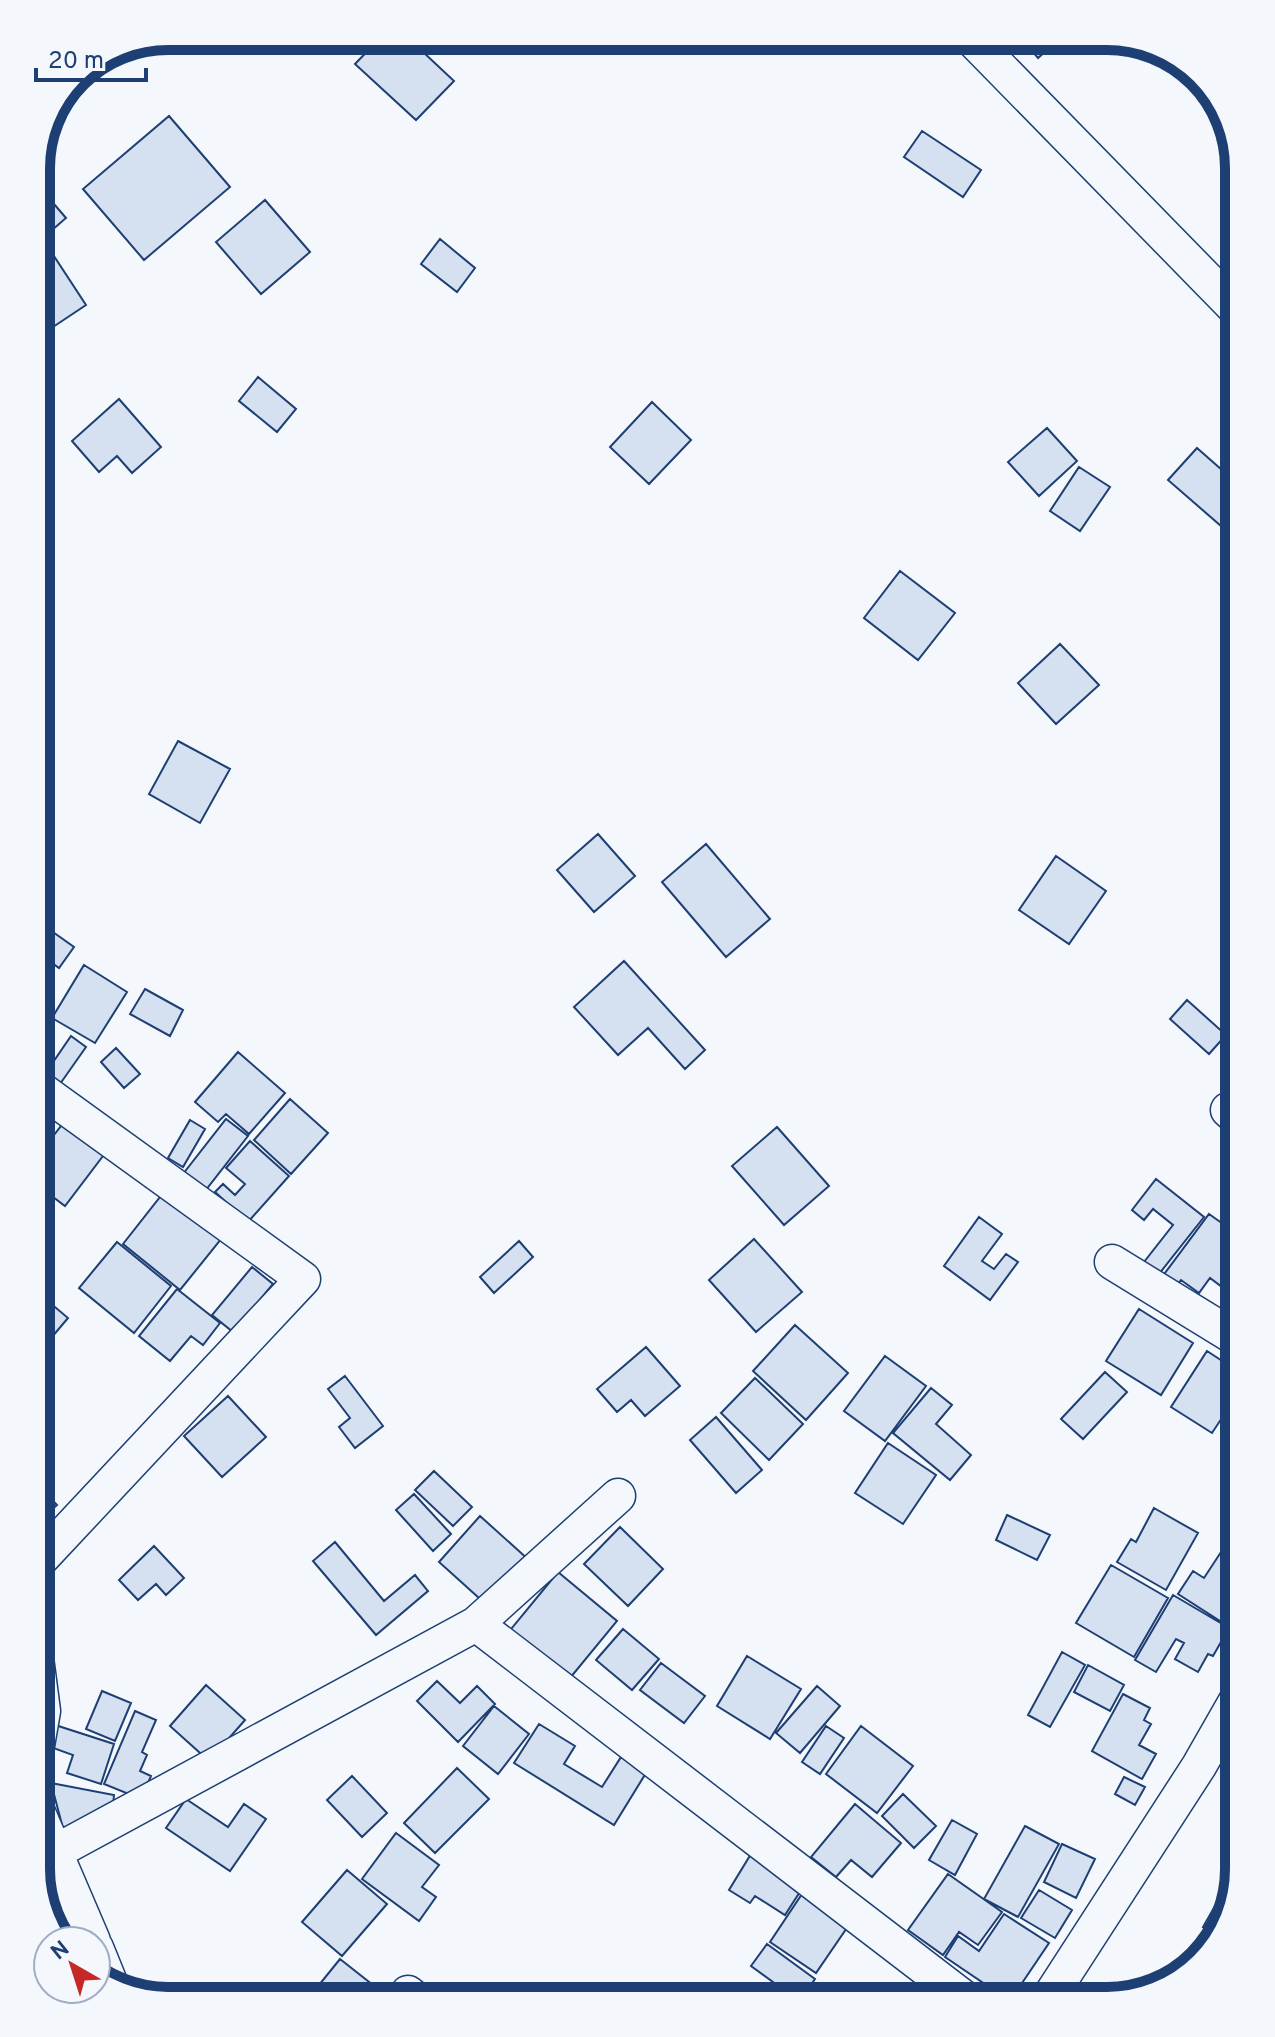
<svg xmlns="http://www.w3.org/2000/svg" width="1275" height="2037" font-family="Overpass,sans-serif">
<style>
.building{fill:#d5e0f0;stroke:#1d3f73;stroke-width:2}
.lines{fill:none;stroke-linecap:round;stroke-linejoin:round}
.street-casing{stroke:#1d3f73;stroke-width:37}
.street{stroke:#f4f7fb;stroke-width:34}
.rim{fill:none;stroke:#1d3f73;stroke-width:10}
</style>
<rect width="100%" height="100%" fill="#f4f7fb"/>
<!-- building -->
<path class="building" d="M382 36H406L454 81 416 120 355 64Z
M1025 36H1063L1038 58 1022 39Z
M169 116 230 187 144 260 83 189Z
M922 131 981 170 963 197 904 157Z
M36 183 66 218 36 244Z
M265 200 310 252 261 294 216 242Z
M440 239 475 268 457 292 421 264Z
M50 250 86 305 41 335 36 328V259Z
M258 377 296 409 277 432 239 401Z
M119 399 161 447 132 473 117 456 99 472 72 441Z
M652 402 691 440 649 484 610 447Z
M1047 428 1077 461 1039 496 1008 462Z
M1197 448 1239 485V505L1221 526 1168 480Z
M1079 467 1110 487 1080 531 1050 511Z
M900 571 955 613 918 660 864 618Z
M1060 644 1099 685 1056 724 1018 683Z
M178 741 230 769 200 823 149 794Z
M598 834 635 876 594 912 557 870Z
M706 844 770 919 726 957 662 882Z
M1056 856 1106 891 1069 944 1019 910Z
M36 920 74 947 59 968 36 951Z
M624 961 705 1050 685 1069 648 1028 618 1055 574 1007Z
M84 965 127 992 95 1043 52 1018Z
M145 989 183 1010 170 1036 130 1014Z
M1187 1000 1226 1035 1209 1054 1170 1019Z
M71 1036 86 1047 60 1084 45 1074Z
M116 1048 140 1074 124 1088 101 1062Z
M238 1052 285 1093 249 1134 226 1114 218 1122 195 1102Z
M290 1099 328 1133 291 1174 254 1140Z
M226 1119 248 1136 205 1191 183 1174Z
M190 1120 205 1129 183 1167 168 1158Z
M65 1121 106 1152 65 1206 36 1184V1158Z
M777 1127 829 1186 784 1225 732 1166Z
M250 1141 289 1176 248 1222 215 1192 223 1184 235 1195 245 1184 226 1168Z
M1156 1179 1204 1217 1159 1274 1144 1262 1173 1225 1153 1209 1144 1220 1132 1210Z
M164 1192 222 1238 180 1290 123 1244Z
M1209 1214 1233 1231 1226 1241 1239 1251V1273L1226 1290 1210 1278 1199 1293 1181 1280 1176 1286 1162 1277Z
M979 1217 1002 1234 982 1261 994 1269 1006 1254 1018 1262 990 1300 944 1266Z
M754 1239 802 1292 756 1332 709 1280Z
M519 1241 533 1257 494 1293 480 1277Z
M117 1242 171 1286 134 1333 79 1288Z
M252 1267 273 1284 233 1332 212 1315Z
M177 1289 220 1323 203 1345 191 1336 170 1361 139 1336Z
M36 1291 68 1318 36 1356Z
M1139 1309 1193 1343 1161 1395 1106 1361Z
M795 1325 848 1373 806 1420 753 1371Z
M646 1347 680 1386 645 1416 631 1400 617 1412 597 1389Z
M1207 1351 1239 1372V1392L1212 1433 1171 1407Z
M885 1356 926 1386 885 1441 844 1411Z
M1105 1372 1127 1392 1083 1439 1061 1419Z
M345 1376 383 1426 355 1448 339 1427 350 1418 328 1389Z
M755 1378 803 1424 769 1460 721 1413Z
M931 1388 952 1405 936 1424 971 1455 950 1480 893 1433Z
M228 1396 266 1437 222 1477 184 1436Z
M716 1417 762 1470 736 1493 690 1440Z
M1239 1419V1448L1225 1435Z
M888 1443 936 1475 903 1524 855 1493Z
M434 1471 472 1507 453 1526 415 1490Z
M36 1483 57 1505 36 1524Z
M414 1494 451 1534 433 1551 396 1510Z
M1154 1508 1198 1533 1166 1590 1117 1562 1131 1539 1136 1542Z
M1007 1515 1050 1535 1037 1560 996 1540Z
M480 1516 530 1561 489 1607 439 1562Z
M620 1527 663 1569 628 1606 584 1564Z
M335 1542 384 1601 415 1575 428 1591 376 1635 313 1561Z
M154 1546 184 1578 166 1595 156 1584 138 1600 119 1580Z
M1221 1552 1239 1563V1615L1231 1628 1178 1594 1193 1571 1204 1578Z
M1111 1565 1168 1598 1134 1657 1076 1623Z
M558 1572 617 1621 561 1689 502 1640Z
M1173 1595 1229 1628 1213 1656 1208 1654 1198 1672 1175 1659 1184 1643 1176 1639 1156 1672 1135 1660Z
M623 1629 659 1659 632 1690 596 1660Z
M1062 1652 1085 1665 1050 1727 1028 1715Z
M747 1656 801 1689 770 1739 717 1706Z
M661 1663 705 1696 684 1723 640 1690Z
M1088 1665 1124 1685 1110 1711 1074 1692Z
M437 1681 460 1703 477 1686 495 1704 458 1742 417 1701Z
M206 1685 245 1720 209 1761 170 1726Z
M817 1686 840 1706 800 1753 776 1733Z
M102 1691 131 1703 115 1741 86 1729Z
M1123 1694 1150 1708 1144 1720 1151 1724 1139 1745 1156 1754 1142 1779 1092 1751Z
M494 1706 529 1734 498 1774 463 1746Z
M135 1711 156 1720 142 1752 147 1755 140 1771 151 1776 141 1799 104 1784Z
M49 1723 114 1744 101 1784 67 1773 73 1755 42 1744Z
M539 1724 575 1746 564 1764 602 1787 621 1757 646 1773 614 1825 514 1763Z
M826 1726 844 1738 820 1774 802 1762Z
M861 1726 913 1766 877 1813 826 1774Z
M457 1768 489 1799 435 1853 404 1823Z
M352 1776 387 1813 362 1837 327 1800Z
M1124 1777 1145 1787 1135 1805 1115 1794Z
M51 1783 114 1795 112 1816 65 1836Z
M903 1794 936 1826 914 1848 882 1816Z
M186 1799 228 1827 244 1804 266 1819 230 1871 166 1828Z
M855 1804 901 1843 872 1877 851 1860 836 1877 811 1857Z
M952 1820 977 1834 955 1875 929 1860Z
M1025 1826 1059 1844 1018 1917 984 1899Z
M396 1833 439 1865 422 1887 436 1897 419 1921 362 1879Z
M1062 1844 1095 1859 1076 1898 1044 1882Z
M751 1854 803 1887 785 1915 755 1896 750 1903 729 1890Z
M347 1870 387 1904 342 1956 302 1922Z
M948 1874 1002 1912 978 1945 959 1932 943 1955 908 1930Z
M1228 1883 1234 1886 1219 1936 1203 1927Z
M808 1885 855 1916 816 1973 770 1942Z
M46 1890 61 1916 49 1924 41 1893Z
M1039 1890 1072 1910 1055 1938 1021 1918Z
M1004 1914 1049 1943 1010 2001 945 1957 958 1936 979 1951Z
M767 1944 815 1979 799 2001 751 1966Z
M340 1959 383 1993 377 2001H306Z"/>
<g class="lines">
<!-- street casing -->
<g class="street-casing">
<path id="street" d="M969 36 1239 312
M1228 1110 1239 1120
M1112 1262 1239 1340
M36 1564 303 1279 36 1086
M476 1624 968 2001
M36 1751 43 1711 36 1658
M36 1808 93 1941
M36 1856 57 1851 476 1624 618 1496
M96 1948 111 1985
M402 2001 408 1993 418 2001
M1047 2001 1199 1766 1239 1696"/>
</g>
<!-- street -->
<use href="#street" class="street"/>
</g>
<!-- crop -->
<path d="M0 0H1275V2037H0ZM168 50H1107A118 118 0 0 1 1225 168V1869A118 118 0 0 1 1107 1987H168A118 118 0 0 1 50 1869V168A118 118 0 0 1 168 50Z" fill="#f4f7fb" fill-rule="evenodd"/>
<path class="rim" d="M168 50H1107A118 118 0 0 1 1225 168V1869A118 118 0 0 1 1107 1987H168A118 118 0 0 1 50 1869V168A118 118 0 0 1 168 50Z"/>
<!-- north arrow -->
<g transform="translate(72 1965) rotate(321)"><circle r="38" fill="#f4f7fb" stroke="#9eadc5" stroke-width="2"/>
<path d="M0-6L14 30L0 20L-14 30Z" fill="#c62828"/>
<text y="-12" font-size="22" font-weight="bold" text-anchor="middle" fill="#1d3f73">N</text>
</g>
<!-- scale -->
<path d="M36 68v12h110v-12" fill="none" stroke="#1d3f73" stroke-width="4"/>
<text x="48" y="68" font-size="24" fill="#1d3f73" stroke="#f4f7fb" stroke-width="6" paint-order="stroke">20 m</text>
</svg>
